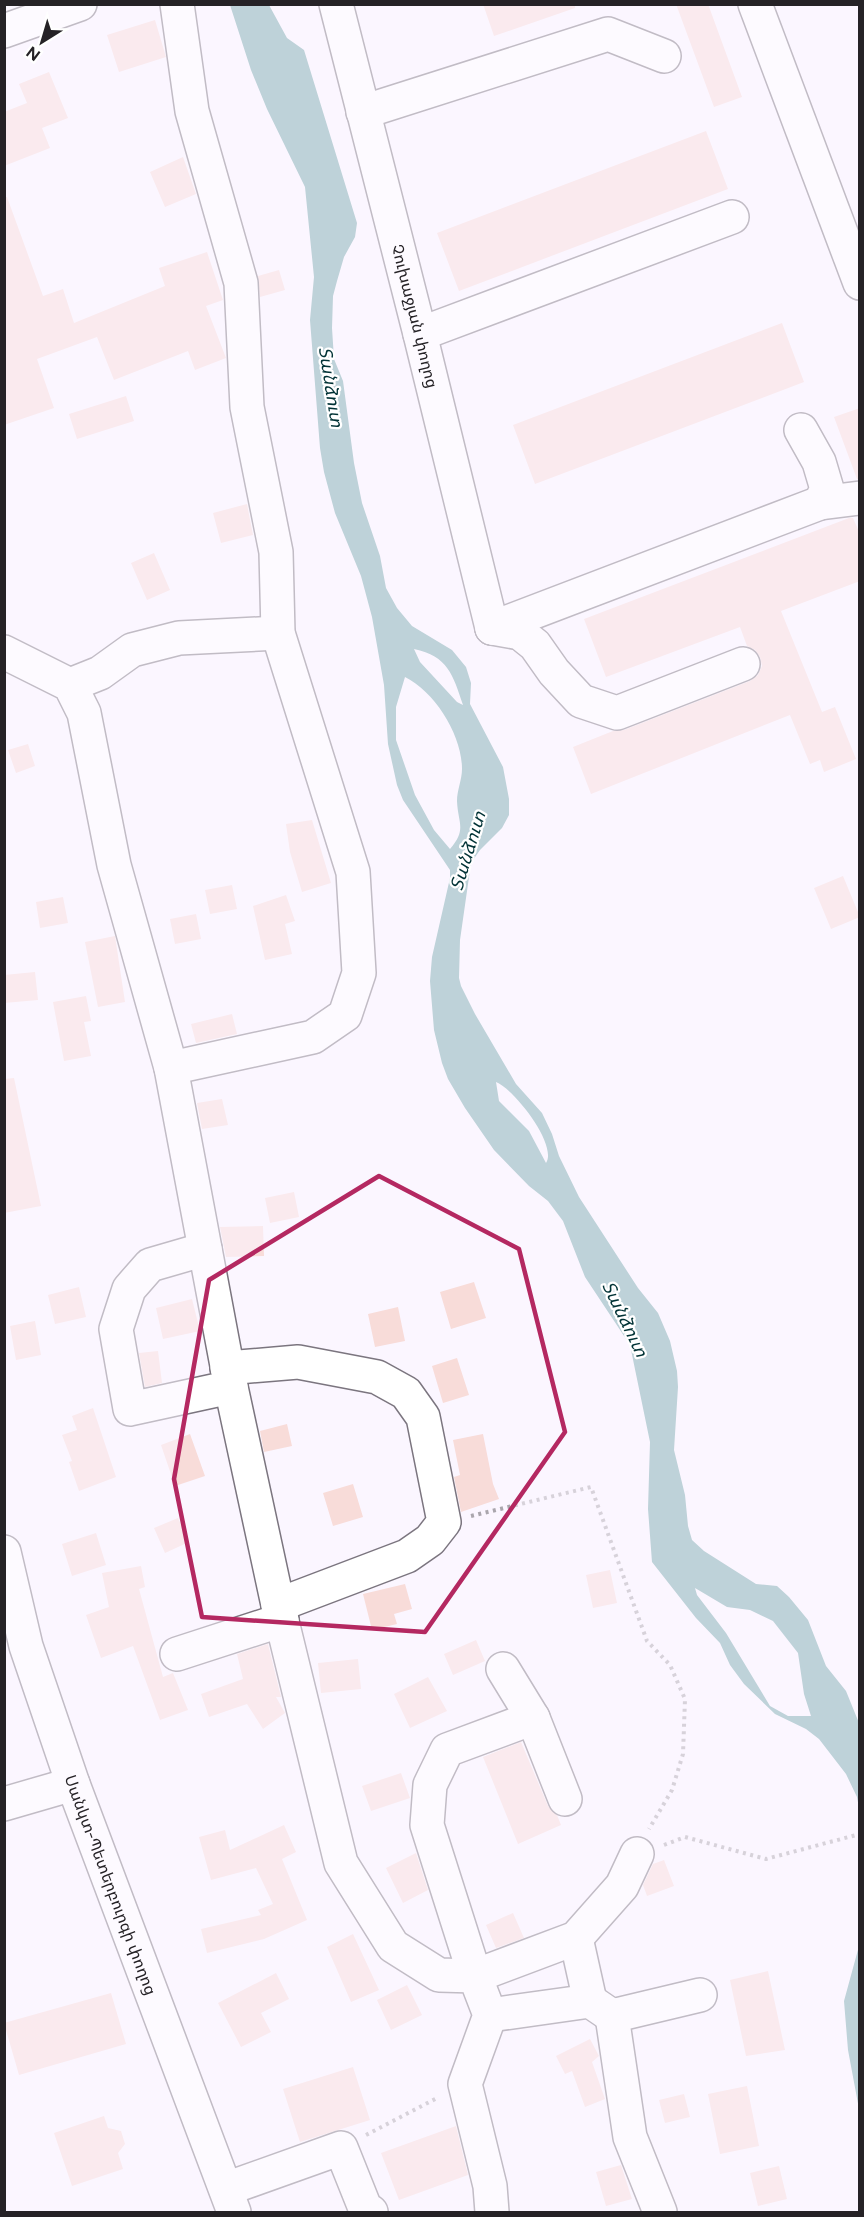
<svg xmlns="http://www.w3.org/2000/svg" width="864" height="2217" font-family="Figtree,'Noto Sans Armenian',sans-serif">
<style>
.water{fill:#73a6aa;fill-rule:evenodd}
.building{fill:#f8dcd9}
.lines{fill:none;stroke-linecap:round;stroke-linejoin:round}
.minor-casing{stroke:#7b757f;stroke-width:36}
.major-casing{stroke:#7b757f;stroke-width:36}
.highway-casing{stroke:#7b757f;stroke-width:36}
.path{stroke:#aaa6ad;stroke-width:4;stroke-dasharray:3 4.5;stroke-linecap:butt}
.minor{stroke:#fff;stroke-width:33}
.major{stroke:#fff;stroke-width:33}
.highway{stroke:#fff;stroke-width:33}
.marked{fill:none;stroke:#b42861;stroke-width:4.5;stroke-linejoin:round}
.labels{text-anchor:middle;stroke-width:4.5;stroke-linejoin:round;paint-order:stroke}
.street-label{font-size:16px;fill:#252226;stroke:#fff}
.water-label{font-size:18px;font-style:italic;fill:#003235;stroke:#fff}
</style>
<rect width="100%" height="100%" fill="#fbf6ff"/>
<!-- water -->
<path class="water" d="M230 5H269L287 38 304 50 357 223 355 237 344 257 337 281 333 296 332 328 334 359 343 381 354 463 362 503 380 556 386 588 397 608 412 626 452 650 466 667 471 683 470 704 503 767 509 799V815L502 828 480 850 471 863 460 940 459 978 461 986 475 1014 516 1084 542 1113 552 1134 559 1156 579 1197 638 1288 658 1313 670 1341 677 1371 678 1387 674 1450 685 1495 688 1526 692 1540 704 1551 756 1584 777 1586 789 1597 808 1620 826 1666 846 1691 859 1723V1808L857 1797 846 1774 819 1739 806 1729 775 1714 744 1684 730 1665 720 1643 696 1618 652 1562 648 1509 650 1442 630 1345 585 1277 563 1221 548 1201 529 1186 494 1150 465 1108 448 1079 442 1063 434 1030 430 981 432 957 450 878V870L403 800 397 785 388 744 384 685 372 617 361 576 335 513 324 472 320 448 310 320 314 277 305 187 267 109 251 70ZM414 649C448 656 453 675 463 705L457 702 420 662ZM405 677C435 692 462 735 462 769 462 780 457 790 457 801 458 824 467 829 450 849L434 830 415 795 396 740V707ZM496 1082C514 1089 558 1145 546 1163L529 1131 499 1101ZM695 1588 727 1607 750 1610 773 1621 798 1653 804 1694 811 1716H788L770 1706 726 1633 697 1595Z
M859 1946V2109L848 2050 844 2001Z"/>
<!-- building -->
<path class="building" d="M483 4H575V8L494 36Z
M676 4H708L742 97 714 107Z
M155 20 166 57 119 72 107 35Z
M49 72 68 118 42 128 50 148 4 166V112L27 103 19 84Z
M706 131 728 189 459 291 437 233Z
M183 157 196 194 165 207 150 172Z
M4 197H7L43 296 63 289 74 323 165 286 159 268 207 252 223 300 206 306 226 358 195 370 188 351 114 380 97 337 37 359 54 408 4 425Z
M279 270 285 290 260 297 258 276Z
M782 323 804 382 535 484 513 425Z
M126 396 134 421 77 439 69 414Z
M860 408V480L857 479 834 417Z
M247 504 253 535 221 543 213 513Z
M849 518H853L860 534V581L781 611 822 712 835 707 856 759 824 772 820 760 810 764 790 715 591 794 573 747 613 731 624 730 750 681 758 675 762 666 760 657 755 650 747 646 740 627 606 677 584 619Z
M154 553 170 590 147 600 131 563Z
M28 744 35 766 16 773 8 750Z
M312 820 331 883 302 892 290 852 286 824Z
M843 876 860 917 831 929 814 888Z
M232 885 237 909 210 914 205 890Z
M286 895 295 921 285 924 292 954 265 960 253 906Z
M63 897 68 923 40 928 36 902Z
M196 914 201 939 175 944 170 919Z
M115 936 125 1002 98 1007 85 942Z
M35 972 38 1000 4 1003V975Z
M86 996 91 1021 84 1022 91 1056 64 1061 53 1002Z
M232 1014 237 1034 196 1043 191 1024Z
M14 1078 41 1206 4 1213V1079Z
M222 1099 228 1125 202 1129 197 1103Z
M294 1192 299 1217 270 1223 265 1198Z
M263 1226 264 1256 226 1257 220 1227Z
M474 1282 486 1318 451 1329 440 1292Z
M79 1287 86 1317 55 1324 48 1295Z
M192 1299 200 1331 163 1339 156 1308Z
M398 1307 405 1341 375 1347 368 1314Z
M35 1321 41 1355 16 1360 10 1326Z
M158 1351 162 1383 145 1387 139 1353Z
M457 1358 469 1395 443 1403 432 1366Z
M93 1408 116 1477 79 1491 69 1462 72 1461 62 1435 77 1430 72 1416Z
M287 1424 292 1446 264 1452 260 1431Z
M190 1434 205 1476 175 1486 161 1445Z
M483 1434 493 1484 499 1499 461 1512 454 1477 460 1475 453 1440Z
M353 1484 363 1517 333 1526 323 1493Z
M178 1518 189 1542 165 1553 154 1528Z
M96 1533 106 1565 72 1576 62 1544Z
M141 1566 145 1587 139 1589 163 1677 173 1673 188 1710 160 1720 133 1646 101 1658 86 1615 109 1607 102 1573Z
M610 1570 617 1603 593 1608 586 1575Z
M405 1584 412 1609 394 1614 397 1624 372 1630 363 1594Z
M476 1640 485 1661 453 1675 444 1654Z
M268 1644 281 1697H276L285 1713 263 1729 247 1704 209 1717 201 1694 243 1679 237 1654Z
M358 1659 361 1689 321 1693 318 1663Z
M428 1677 447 1711 410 1728 394 1694Z
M521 1742 548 1806 557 1815 561 1825 518 1844 483 1757Z
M401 1773 410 1798 371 1811 362 1786Z
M284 1825 296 1852 282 1859 307 1920 264 1939 207 1953 201 1929 261 1915 258 1910 273 1904 256 1868 211 1880 199 1837 225 1830 230 1850Z
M416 1853 428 1890 403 1903 386 1868Z
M664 1860 674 1886 647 1896 643 1885 653 1864Z
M513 1913 524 1938 496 1948 486 1925Z
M353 1934 379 1990 351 2002 327 1947Z
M768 1971 785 2050 746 2056 730 1980Z
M276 1973 289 1999 261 2013 271 2032 241 2047 218 2003Z
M407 1985 422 2015 391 2030 377 2000Z
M111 1993 126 2044 19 2075 4 2023Z
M590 2039 599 2056 592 2062 605 2099 585 2107 572 2071 565 2074 556 2056Z
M353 2067 370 2120 300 2142 283 2089Z
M747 2086 759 2146 720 2154 708 2094Z
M684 2094 690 2117 665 2123 659 2100Z
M104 2116 108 2128 121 2131 125 2144 118 2153 123 2169 72 2186 54 2133Z
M456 2126 468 2175 399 2200 381 2153Z
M621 2165 632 2199 606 2206 596 2172Z
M779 2166 787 2199 758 2206 750 2173Z"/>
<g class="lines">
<!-- minor casing -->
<g class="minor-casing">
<g id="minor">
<path id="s1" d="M336 4 420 334 492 628"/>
<path d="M363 112 608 34 664 56"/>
<path d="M420 334 732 217"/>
<path d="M820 503 860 498"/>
<path d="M492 628 820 503 827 489 819 462 801 430"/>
<path d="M492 628 520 633 535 645 554 672 581 701 617 713 743 664"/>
<path d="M4 652 70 685 84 713 114 865 171 1068 231 1387 278 1605 341 1863 393 1946 439 1975 475 1976 490 2015 465 2084 490 2186 492 2212"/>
<path d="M70 685 100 673 132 650 179 638 278 633"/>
<path d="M171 1068 313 1037 345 1015 359 973 353 872 278 633 276 552 247 407 241 283 192 111 177 4"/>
<path d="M205 1249 150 1265 129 1289 116 1329 130 1409 231 1387"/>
<path d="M227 1368 298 1362 377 1377 406 1393 423 1417 444 1522 430 1540 407 1556 278 1605"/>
<path id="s2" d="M4 1552 26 1646 73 1784 234 2212"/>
<path d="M177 1654 282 1620"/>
<path d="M503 1669 533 1718"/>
<path d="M565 1799 533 1718 447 1750 430 1785 427 1825 475 1976 576 1938 622 1886 637 1854"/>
<path d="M4 1804 73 1784"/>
<path d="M576 1938 590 2001"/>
<path d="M490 2015 590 2001 612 2016 700 1995"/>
<path d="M612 2016 630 2137 660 2212"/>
<path d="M226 2189 341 2148 365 2208 371 2212"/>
</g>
</g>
<!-- major casing -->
<g class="major-casing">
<path id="major" d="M4 31 80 4"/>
</g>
<!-- highway casing -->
<g class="highway-casing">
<path id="highway" d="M755 4 860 283"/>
</g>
<!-- path -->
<path class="path" d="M471 1516 591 1487 647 1641 670 1665 685 1699 683 1754 672 1790 649 1829
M664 1845 685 1837 766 1859 860 1834
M366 2135 439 2097"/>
<!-- minor -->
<use href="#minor" class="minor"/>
<!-- major -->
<use href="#major" class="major"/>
<!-- highway -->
<use href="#highway" class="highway"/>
</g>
<!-- marked area -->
<path d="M0 0H864V2217H0ZM379 1176 519 1249 565 1432 425 1632 202 1617 174 1479 209 1280Z" fill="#fbf6ff" fill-opacity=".55" fill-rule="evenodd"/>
<path class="marked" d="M379 1176 519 1249 565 1432 425 1632 202 1617 174 1479 209 1280Z"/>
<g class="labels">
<!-- street labels -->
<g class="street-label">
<text dy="6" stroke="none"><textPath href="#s1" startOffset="322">Չուխաջյան փողոց</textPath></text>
<text dy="6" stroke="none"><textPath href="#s2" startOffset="350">Սանկտ-Պետերբուրգի փողոց</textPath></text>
</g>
<!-- water labels -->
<g class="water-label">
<text transform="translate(331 387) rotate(81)" y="6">Տանձուտ</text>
<text transform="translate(468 851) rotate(-73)" y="6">Տանձուտ</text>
<text transform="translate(625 1319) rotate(64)" y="6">Տանձուտ</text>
</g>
</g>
<!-- border -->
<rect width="864" height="2217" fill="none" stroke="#252226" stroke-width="12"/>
<!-- north arrow -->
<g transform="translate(42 42) rotate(217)" stroke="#ffffff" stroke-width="4.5" paint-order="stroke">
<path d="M0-4.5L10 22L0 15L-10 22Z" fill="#252226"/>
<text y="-9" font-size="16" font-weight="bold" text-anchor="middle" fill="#252226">N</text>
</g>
</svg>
